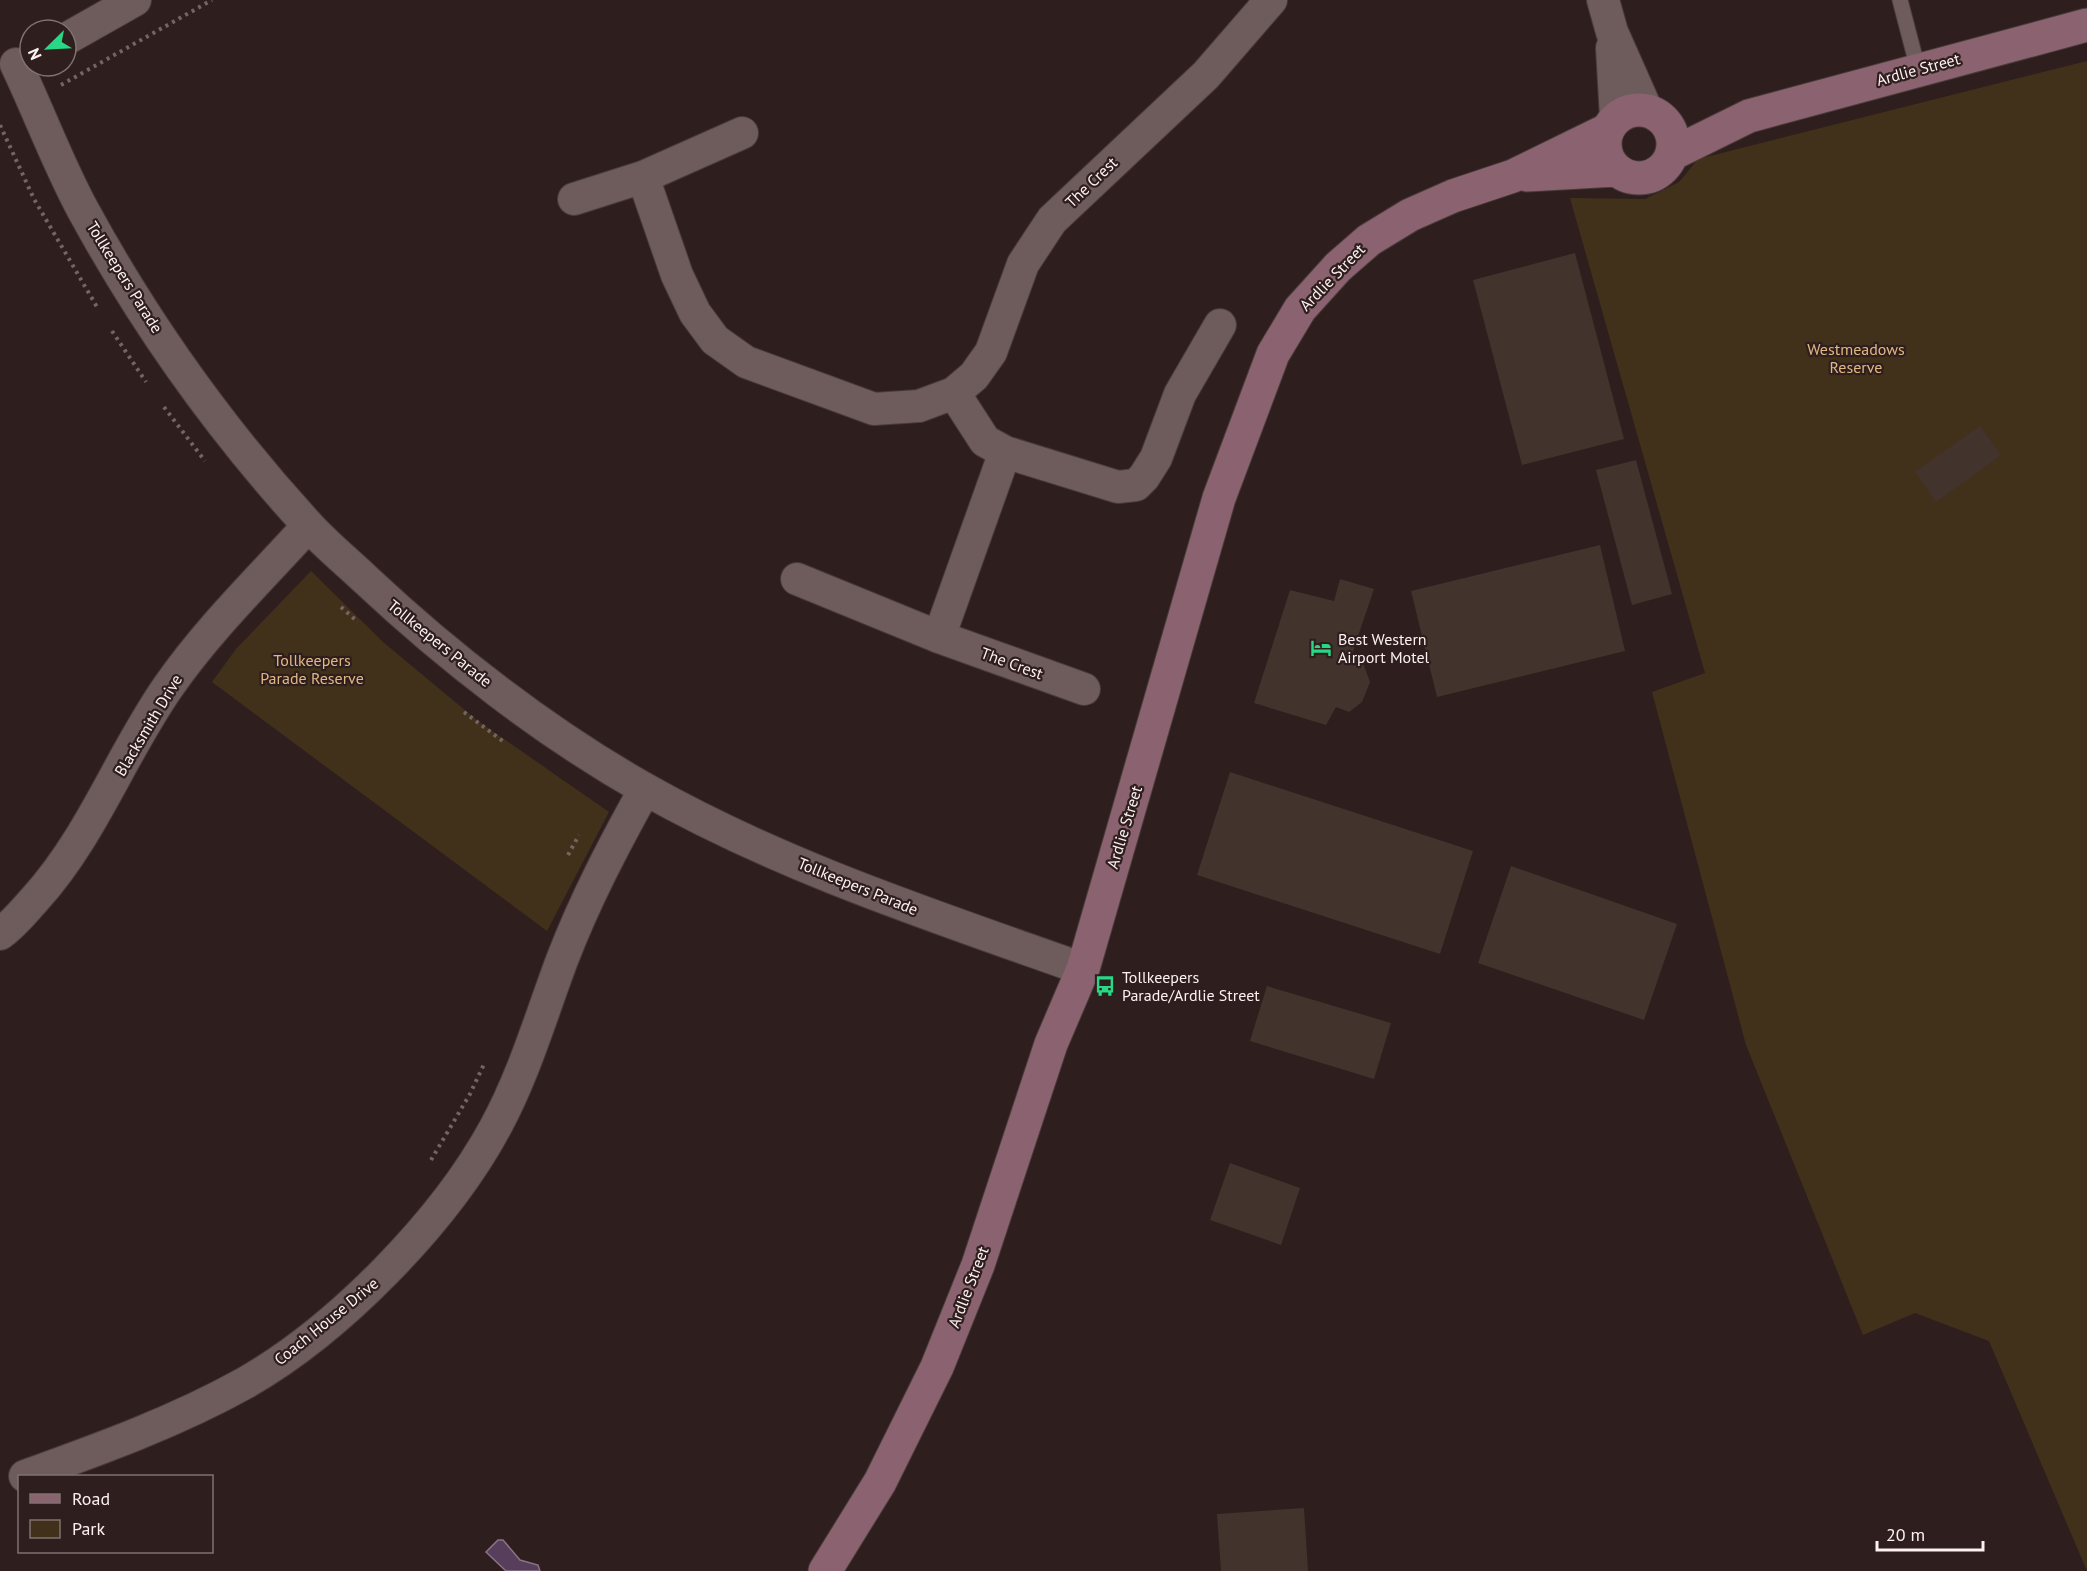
<svg xmlns="http://www.w3.org/2000/svg" width="2087" height="1571" font-family="'PT Sans',sans-serif">
<style>
.green{fill:#41311b}
.water{fill:#573e5a;stroke:#887387;stroke-width:1.5}
.building{fill:#42332c}
.lines{fill:none;stroke-linecap:round;stroke-linejoin:round}
.lane-casing{stroke:#493b3b;stroke-width:17}
.street-casing{stroke:#493b3b;stroke-width:34}
.secondary-casing{stroke:#493b3b;stroke-width:35}
.path{stroke:#746565;stroke-width:4;stroke-dasharray:3 4.5;stroke-linecap:butt}
.lane{stroke:#6e5b5b;stroke-width:15}
.street{stroke:#6e5b5b;stroke-width:32}
.secondary{stroke:#8b626f;stroke-width:33}
.labels{text-anchor:middle;stroke-width:4.5;stroke-linejoin:round;paint-order:stroke}
.street-label{font-size:16px;fill:#fcf0f0;stroke:#2e1e1e}
.park-label{font-size:16px;fill:#e2b882;stroke:#2e1e1e}
.poi-label{font-size:16px;fill:#fcf0f0;stroke:#2e1e1e;text-anchor:start}
</style>
<rect width="100%" height="100%" fill="#2e1e1e"/>
<!-- green -->
<path class="green" d="M2087 61V1571L1989 1341 1915 1313 1863 1335 1746 1045 1652 692 1705 673 1570 198 1645 199 1679 182 1698 159Z
M311 571 383 642 478 721 609 812 547 931 212 682 236 649Z"/>
<!-- water -->
<path class="water" d="M498 1540H503L520 1560 538 1565 540 1571H506L486 1552Z"/>
<!-- building -->
<path class="building" d="M1575 253 1624 439 1522 465 1473 280Z
M1980 426 2001 455 1936 502 1915 472Z
M1636 460 1672 594 1632 605 1596 470Z
M1600 545 1625 651 1437 697 1411 591Z
M1340 579 1374 589 1351 657 1363 663 1370 682 1362 702 1349 712 1336 707 1326 725 1254 703 1290 590 1334 601Z
M1230 772 1473 851 1440 954 1197 875Z
M1511 866 1677 924 1644 1020 1478 963Z
M1267 986 1391 1023 1374 1079 1250 1041Z
M1230 1163 1300 1188 1281 1245 1210 1220Z
M1304 1508 1308 1571H1221L1217 1514Z"/>
<g class="lines">
<!-- lane casing -->
<g class="lane-casing">
<path id="lane" d="M1900 0 1918 69"/>
</g>
<!-- street casing -->
<g class="street-casing">
<path id="street" d="M1603 0 1612 32 1647 111
M66 39 135 0
M1612 48 1616 118
M16 64C39 112 58 164 83 210 144 322 221 430 307 524 325 544 346 561 365 579 448 657 546 733 645 789 783 867 934 916 1083 969
M643 177 677 275 695 313 715 340 746 362 874 409 919 406 954 393 974 376 991 352 1023 264 1052 220 1206 75 1271 0
M574 199 643 177 742 133
M954 393 985 441 1005 452 1118 487 1136 485 1144 477 1156 458 1180 394 1220 325
M797 579 939 637 1084 689
M939 637 1005 452
M0 934C14 924 24 911 35 899 92 836 120 756 168 687 209 628 260 579 308 526
M25 1476C100 1449 175 1422 245 1383 338 1330 444 1222 495 1128 524 1075 541 1016 562 960 585 900 614 845 645 789"/>
</g>
<!-- secondary casing -->
<g class="secondary-casing">
<path id="secondary" d="M1605 144a34 34 0 1 1 68 0a34 34 0 1 1-68 0Z
M1672 154 1749 116 2087 25
M1527 175 1616 170
M825 1571 880 1482 937 1367 978 1265 1051 1044 1083 969 1219 498 1273 354 1300 309 1338 267 1369 240 1410 215 1453 196 1513 176 1607 130"/>
</g>
<!-- path -->
<path class="path" d="M61 85 212 0
M0 125 34 199 97 307
M112 331 146 382
M164 407 205 461
M341 607 358 622
M464 712 504 742
M568 855 579 835
M431 1160 470 1094 485 1062"/>
<!-- lane -->
<use href="#lane" class="lane"/>
<!-- street -->
<use href="#street" class="street"/>
<!-- secondary -->
<use href="#secondary" class="secondary"/>
</g>
<!-- icons -->
<defs>
<g id="hotel-bare" transform="scale(1.62)"><path d="M-6-4.5h1.5V1H6V5H4.5V3h-9V5H-6ZM-4 0a1.8 1.8 0 1 1 3.6 0ZM.5 0V-2.5h3Q6-2.5 6 0Z" fill="#28d885" stroke="#2e1e1e" stroke-width="2.5" paint-order="stroke"/></g>
<g id="bus-bare" transform="scale(1.62)"><path d="M-5-6H5V4H4V6H2V4H-2V6H-4V4H-5ZM-3.5-4V0h7V-4ZM-3.5 1.2v1.5H-2V1.2ZM2 1.2v1.5H3.5V1.2Z" fill="#28d885" stroke="#2e1e1e" stroke-width="2.5" paint-order="stroke"/></g>
</defs>
<g fill-rule="evenodd">
<use href="#hotel-bare" x="1321" y="648"/>
<use href="#bus-bare" x="1105" y="986"/>
</g>
<g class="labels">
<!-- street labels -->
<g class="street-label">
<text transform="translate(1918 69) rotate(-15)" y="6">Ardlie Street</text>
<text transform="translate(1091 182) rotate(-44)" y="6">The Crest</text>
<text transform="translate(125 277) rotate(58)" y="6">Tollkeepers Parade</text>
<text transform="translate(1332 277) rotate(-46)" y="6">Ardlie Street</text>
<text transform="translate(440 643) rotate(39)" y="6">Tollkeepers Parade</text>
<text transform="translate(1012 663) rotate(20)" y="6">The Crest</text>
<text transform="translate(148 725) rotate(-59)" y="6">Blacksmith Drive</text>
<text transform="translate(1124 827) rotate(-73)" y="6">Ardlie Street</text>
<text transform="translate(858 886) rotate(22)" y="6">Tollkeepers Parade</text>
<text transform="translate(968 1287) rotate(-69)" y="6">Ardlie Street</text>
<text transform="translate(326 1321) rotate(-39)" y="6">Coach House Drive</text>
</g>
<!-- park labels -->
<g class="park-label">
<text x="1856" y="355">Westmeadows<tspan x="1856" dy="18">Reserve</tspan></text>
<text x="312" y="666">Tollkeepers<tspan x="312" dy="18">Parade Reserve</tspan></text>
</g>
<!-- poi labels -->
<g class="poi-label">
<text x="1338" y="645">Best Western<tspan x="1338" dy="18">Airport Motel</tspan></text>
<text x="1122" y="983">Tollkeepers<tspan x="1122" dy="18">Parade/Ardlie Street</tspan></text>
</g>
</g>
<!-- legend -->
<rect x="18" y="1475" width="195" height="78" fill="#2e1e1e" stroke="#807272" stroke-width="1.5"/>
<rect x="30" y="1494" width="30" height="9" fill="#8b626f" stroke="#807272" stroke-width="1.5"/>
<text x="72" y="1505" font-size="18" fill="#fcf0f0">Road</text>
<rect x="30" y="1520" width="30" height="18" fill="#41311b" stroke="#807272" stroke-width="1.5"/>
<text x="72" y="1535" font-size="18" fill="#fcf0f0">Park</text>
<!-- north arrow -->
<g transform="translate(48 48) rotate(246)"><circle r="28" fill="#2e1e1e" stroke="#807272" stroke-width="1.5"/>
<path d="M0-4.5L10 22L0 15L-10 22Z" fill="#28d885"/>
<text y="-9" font-size="16" font-weight="bold" text-anchor="middle" fill="#fcf0f0">N</text>
</g>
<!-- scale -->
<path d="M1877 1541v9h106v-9" fill="none" stroke="#fcf0f0" stroke-width="3"/>
<text x="1886" y="1541" font-size="18" fill="#fcf0f0" stroke="#2e1e1e" stroke-width="4.5" paint-order="stroke">20 m</text>
</svg>
